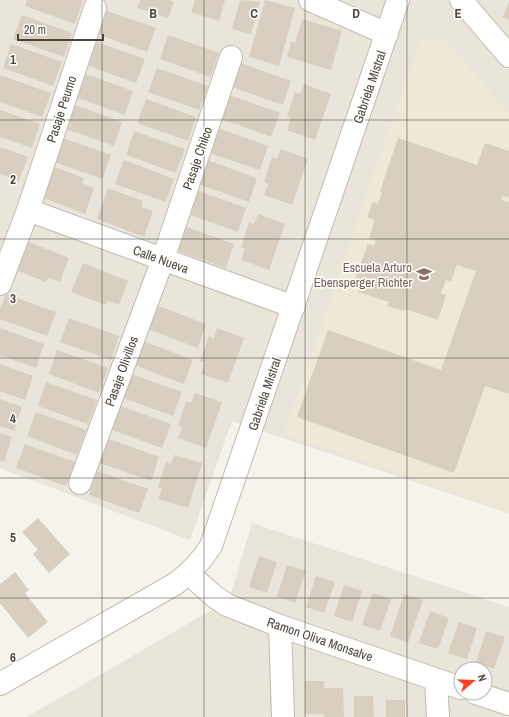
<svg xmlns="http://www.w3.org/2000/svg" width="509" height="717" font-family="'Archivo Narrow',sans-serif">
<style>
.residential{fill:#eae5da;fill-rule:evenodd}
.education{fill:#efe8d6}
.building{fill:#d8cfc1}
.lines{fill:none;stroke-linecap:round;stroke-linejoin:round}
.minor-casing{stroke:#c2bbae;stroke-width:24}
.minor{stroke:#fff;stroke-width:22}
.grid{fill:none;stroke:#4b4439;stroke-width:1;stroke-opacity:0.55}
.labels{text-anchor:middle;stroke-width:3;stroke-linejoin:round;paint-order:stroke}
.street-label{font-size:13px;fill:#4b4439;stroke:#fff}
.education-label{font-size:13px;fill:#785e54;stroke:#fff;text-anchor:end}
.grid-label{font-size:13px;text-anchor:middle;font-weight:bold;fill:#4b4439;stroke:#fff;stroke-width:3;stroke-linejoin:round;paint-order:stroke}
</style>
<rect width="100%" height="100%" fill="#f6f3ec"/>
<!-- residential -->
<path class="residential" d="M0 0H509V513L232 421 190 540 0 468Z
M252 523 509 607V717H27L229 600ZM461 669H485V693H461Z"/>
<!-- education -->
<path class="education" d="M420 39 446 41 509 113V511L284 434Z"/>
<!-- building -->
<path class="building" d="M27 0H83L75 24 25 6Z
M140 0H169L174 2 168 18 137 8Z
M195 0H225L219 21 191 12Z
M240 0 260 2 251 34 232 29Z
M265 0 295 8 279 66 249 57Z
M509 2V20L503 17Z
M105 10 156 28 147 52 97 34Z
M22 15 72 33 64 57 13 39Z
M302 19 342 31 331 70 287 57 291 41 295 43Z
M168 35 219 53 210 77 160 59Z
M94 41 145 59 136 83 86 65Z
M11 44 62 62 53 86 3 68Z
M241 63 291 81 283 105 232 87Z
M157 68 208 86 199 110 148 92Z
M83 73 133 91 125 115 75 97Z
M0 75 51 93 42 117 0 102Z
M304 84 331 94 315 140 287 130 291 118 287 117 295 92 300 94Z
M229 95 280 113 271 137 221 119Z
M146 99 196 117 188 141 137 123Z
M72 104 122 122 114 146 63 128Z
M0 110 40 124 32 148 0 137Z
M218 128 268 146 260 170 209 153Z
M134 131 185 149 176 173 126 155Z
M60 137 111 155 102 179 52 161Z
M398 138 477 165 485 143 509 151V198L502 196 501 200 509 202V394L485 386 454 473 297 417 328 330 441 370 476 271 457 265 451 281 446 280 441 293 446 295 438 320 405 309 404 311 387 306 389 302 358 292 359 289 353 286 358 271 365 273 367 265 361 263 368 244 374 246 376 241 369 238 375 220 367 217 373 202 378 204 382 192 380 191Z
M0 147 28 157 19 181 0 174Z
M281 149 308 159 292 205 264 195 268 184 264 182 272 157 277 159Z
M124 160 174 179 166 202 115 184Z
M207 160 257 178 249 202 198 184Z
M49 165 84 178 82 183 94 188 85 214 38 196Z
M108 188 143 201 141 207 153 211 144 237 97 219Z
M196 190 246 208 238 232 188 214Z
M258 214 285 224 269 270 241 260 245 248 241 247 249 222 254 224Z
M184 226 234 244 226 268 175 250Z
M24 240 69 258 60 282 48 278 46 282 13 269Z
M83 263 128 281 119 305 107 301 106 305 71 292Z
M6 294 56 312 47 336 0 319V309Z
M156 305 206 324 198 348 147 329Z
M69 318 119 336 111 360 60 342Z
M0 328 44 344 36 368 0 355Z
M217 328 244 338 228 383 201 374 205 362 200 361 209 336 214 338Z
M143 341 193 360 184 384 134 365Z
M57 350 108 368 99 393 49 374Z
M0 364 33 376 25 400 0 391Z
M131 374 182 392 173 416 123 398Z
M46 382 97 400 88 424 38 406Z
M195 393 222 402 206 448 178 438 182 427 178 426 186 401 191 403Z
M0 399 22 407 14 431 0 426Z
M120 406 171 424 162 448 112 430Z
M36 412 86 430 77 455 27 436Z
M0 433 12 437 4 462 0 460Z
M109 439 159 457 151 481 100 463Z
M25 444 75 462 66 486 16 468Z
M174 455 202 463 188 508 158 499 162 488 158 487 166 462 171 464Z
M97 471 148 489 139 513 89 495Z
M38 518 70 554 49 573 33 554 38 550 22 532Z
M259 556 277 562 267 593 249 587Z
M287 565 306 571 295 603 277 596Z
M15 572 29 590 25 593 48 622 28 638 0 603V584Z
M316 576 335 582 324 613 306 607Z
M344 585 362 591 352 622 334 616Z
M373 593 391 599 380 631 362 625Z
M404 594 423 600 408 643 390 636Z
M430 611 449 618 438 649 419 643Z
M459 622 477 628 467 659 448 653Z
M486 631 505 637 494 669 476 663Z
M305 681H324V688H343L344 717H324V714H305Z
M354 696H373L374 717H354Z
M386 700H405V717H386Z"/>
<g class="lines">
<!-- minor casing -->
<g class="minor-casing">
<path id="minor" d="M310 0 387 34
M461 0 509 56
M28 210 294 307
M0 284 28 210 95 8
M80 483 163 259 231 57
M189 574 215 597 227 605 280 626 461 688
M280 626 283 717
M436 680 438 717
M0 684 175 584C190 573 201 562 211 546L398 0
M476 693 509 704"/>
</g>
<!-- minor -->
<use href="#minor" class="minor"/>
</g>
<!-- grid -->
<path class="grid" d="M102 0V717M204 0V717M305 0V717M407 0V717M0 120H509M0 239H509M0 358H509M0 478H509M0 598H509"/>
<!-- icons -->
<defs>
<g id="school-bare" transform="scale(1.2)"><path d="M0-5L7-2L0 1L-7-2ZM-4 1L0 2.5L4 1V4Q0 6-4 4Z" fill="#8d6e63" stroke="#fff" stroke-width="2.5" paint-order="stroke"/></g>
</defs>
<g fill-rule="evenodd">
<use href="#school-bare" x="424" y="274"/>
</g>
<g class="labels">
<!-- street labels -->
<g class="street-label">
<text transform="translate(369 87) rotate(-71)" y="5">Gabriela Mistral</text>
<text transform="translate(61 109) rotate(-72)" y="5">Pasaje Peumo</text>
<text transform="translate(197 158) rotate(-71)" y="5">Pasaje Chilco</text>
<text transform="translate(161 259) rotate(20)" y="5">Calle Nueva</text>
<text transform="translate(121 371) rotate(-70)" y="5">Pasaje Olivillos</text>
<text transform="translate(264 394) rotate(-71)" y="5">Gabriela Mistral</text>
<text transform="translate(320 639) rotate(19)" y="5">Ramon Oliva Monsalve</text>
</g>
<!-- education labels -->
<g class="education-label">
<text x="412" y="272">Escuela Arturo<tspan x="412" dy="15">Ebensperger Richter</tspan></text>
</g>
</g>
<g class="grid-label">
<text x="153" y="18">B</text>
<text x="254" y="18">C</text>
<text x="356" y="18">D</text>
<text x="458" y="18">E</text>
<text x="13" y="64">1</text>
<text x="13" y="184">2</text>
<text x="13" y="303">3</text>
<text x="13" y="423">4</text>
<text x="13" y="542">5</text>
<text x="13" y="662">6</text>
</g>
<!-- north arrow -->
<g transform="translate(473 681) rotate(71)"><circle r="19" fill="#ffffff" stroke="#b7b4b0"/>
<path d="M0-3L7 15L0 10L-7 15Z" fill="#fc3f1d"/>
<text y="-6" font-size="11" font-weight="bold" text-anchor="middle" fill="#4b4439">N</text>
</g>
<!-- scale -->
<path d="M18 34v6h85v-6" fill="none" stroke="#4b4439" stroke-width="2"/>
<text x="24" y="34" font-size="12" fill="#4b4439" stroke="#ffffff" stroke-width="3" paint-order="stroke">20 m</text>
</svg>
